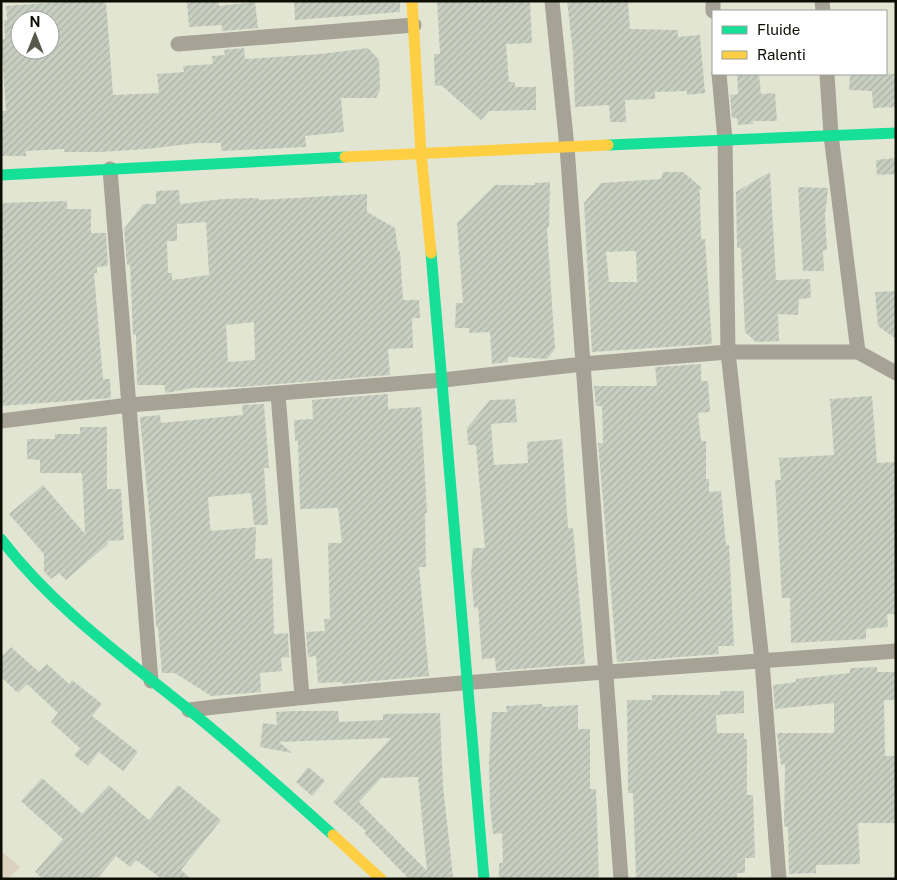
<svg xmlns="http://www.w3.org/2000/svg" width="897" height="880" font-family="'Public Sans',sans-serif">
<style>
.grass{fill:#dcd0bf}
.building{fill:url(#building-hatch);fill-rule:evenodd}
.lines{fill:none;stroke-linecap:round;stroke-linejoin:round}
.street{stroke:#a6a296;stroke-width:15}
.fast{stroke:#16e098;stroke-width:11}
.slow{stroke:#ffcf43;stroke-width:11}
</style>
<defs>
<pattern id="building-hatch" width="6" height="6" patternUnits="userSpaceOnUse" patternTransform="scale(1.25)"><rect width="6" height="6" fill="#c8cfc1"/><path d="M-1 1l2-2M0 6l6-6M5 7l2-2" fill="none" stroke="#abb1a4"/></pattern>
</defs>
<rect width="100%" height="100%" fill="#e2e5d2"/>
<!-- grass -->
<path class="grass" d="M1 851 20 867 7 879H1Z"/>
<!-- building -->
<path class="building" d="M73 1H106L113 95 159 93 157 74 184 72 183 66 213 64 212 56 225 55 224 50 244 48 245 59 321 54 368 48 379 60 380 90 376 98H341L344 132 305 136 306 147 221 151V143H197L147 149 99 152H64V149L26 151V156H1V111H6L1 39H5L4 20H7L6 6ZM20 20H50L51 50H20Z
M219 1V6L255 2 258 28 222 31V25L189 27 187 2Z
M294 1H400V12L295 20Z
M437 1H530L532 43 506 44 509 82H515V87H536V110L489 111 481 120 441 85 435 86 434 54H440Z
M567 1H628L630 29 678 30V37L700 35 705 93 687 95V91L655 92V99L625 100 626 122H610L609 105 575 107 573 52Z
M737 74H759L761 94 775 93 777 121H753V124L738 125 737 118H732L730 95 738 94Z
M850 74H896V107L873 108 872 91 849 90Z
M896 158V174L877 175 876 160Z
M663 172H683L702 188 698 192 700 193 701 239H705L712 344 592 352 584 203 601 183 661 179ZM636 251 637 282H609L606 252Z
M770 172 776 280 810 279 811 298 799 299 798 315 778 314 779 341 756 342 745 332 741 248H737L736 192Z
M550 182 549 227 547 228 555 349 547 359 508 357V362L492 364 490 332 469 333V328H455L456 303H463L457 223 495 185H535V183Z
M798 187 828 188 825 216 827 250H823L824 271H803Z
M179 190 180 204 223 199 258 198 259 200 367 194V212L395 228 398 251H400L403 300H419L420 318H412L413 348 388 349 390 375 241 387 192 388 166 393 164 385H137L136 335H133L130 265H127L124 229 143 204H156V191ZM206 222 209 275 172 280V273H168L167 241H177V224ZM254 322 255 360 228 362 226 325Z
M67 201V209H91V233H106L108 266 97 267V273H94L103 379H110L111 398 1 406V203Z
M896 291V339L878 326 875 292Z
M701 364V381H708L710 412 698 413 701 441H706V479H709V492L721 491 726 545H729L734 646H718L719 654 617 662 598 443H603L602 406H596L594 386H655L657 385 655 367Z
M388 394V409L421 407 427 513H425L426 567H419L429 676 342 684V682L318 683 316 656 308 657 306 632 325 631 324 619H330L328 543H342L338 508 300 509 298 441H295L294 420 313 419 312 400Z
M872 396 877 463 896 462V614H887L888 627 866 629V639L791 643 790 598H782L775 480H781L779 458 834 455 830 399Z
M515 399 517 422 491 424 494 465 528 463 527 442 562 439 568 528H573L585 664 496 671 495 658 482 659 478 607 474 608 471 572 473 548H485L476 445H468L467 428 490 400Z
M264 404 269 468H264L268 525H254L251 493 208 497 210 526 211 531 256 527 255 559 272 558 274 634 288 633 289 657 281 658 282 671 260 673 261 692 211 696 175 673H162L158 627H156L151 532 140 417 160 415 161 423 243 415 242 405Z
M80 427H107V489H121L124 540 108 541V544L66 580 59 573 51 579 44 571V554L9 514 43 485 85 534 82 473H40V460L27 459V439H55V434H80Z
M11 647 39 672 47 664 69 684 72 680 102 704 92 716 138 752 123 771 99 752 88 766 74 755 80 748 51 722 58 713 27 684 18 693 1 677V658Z
M877 667V672H896V700H884L885 756H896V823H858L860 864 816 865V873L789 874 788 827 784 826 785 764 781 765 777 733H834V703L775 709 773 685 796 682V679L850 673V668Z
M720 691H744V713L716 715 717 733H744V739H747V795H753L755 858H745V873H737V879H636L633 793H628L627 700H652V695H720Z
M542 704 543 707 578 705V729H590V789H596L599 879H499V863H503L502 833 493 834 490 805 489 763 492 712H507L506 706Z
M293 711H338L339 722 383 720V714L440 713 443 786 453 877 409 879 364 833 366 831 333 802 391 738 279 742 292 753 260 747 263 723 277 725 276 712ZM418 777 427 871 359 802 381 778Z
M308 767 325 781 312 796 296 782Z
M42 778 82 814 109 785 149 820 178 785 221 820 181 870 191 879H162L136 860 130 867 116 856 97 879H43L35 872 63 839 21 801Z"/>
<g class="lines">
<!-- street -->
<path class="street" d="M552 1 567 147 621 879
M713 1V11
M822 1 823 11
M178 44 414 25
M719 74 725 140 728 352 762 661 779 879
M827 74 831 135 858 352
M110 169 151 681
M278 394 302 697
M1 421 129 405 443 380 583 364 728 352H858L896 373
M189 710C423 682 660 669 896 651"/>
<!-- fast -->
<path class="fast" d="M608 145 896 133
M1 175 345 157
M431 253 484 879
M1 539C54 608 122 656 189 710 239 750 286 793 333 835"/>
<!-- slow -->
<path class="slow" d="M412 1 421 153 431 253
M345 157 608 145
M333 835 381 879"/>
</g>
<!-- border -->
<rect width="897" height="880" fill="none" stroke="#0c0d03" stroke-width="5"/>
<!-- legend -->
<rect x="712" y="10" width="175" height="65" fill="#ffffff" stroke="#9e9e9a"/>
<rect x="722" y="26" width="25" height="8" fill="#16e098" stroke="#9e9e9a"/>
<text x="757" y="35" font-size="15" fill="#0c0d03">Fluide</text>
<rect x="722" y="51" width="25" height="8" fill="#ffcf43" stroke="#9e9e9a"/>
<text x="757" y="60" font-size="15" fill="#0c0d03">Ralenti</text>
<!-- north arrow -->
<g transform="translate(35 35)"><circle r="24" fill="#ffffff" stroke="#9e9e9a"/>
<path d="M0-4L9 19L0 12L-9 19Z" fill="#57594b"/>
<text y="-8" font-size="14" font-weight="bold" text-anchor="middle" fill="#0c0d03">N</text>
</g>
</svg>
